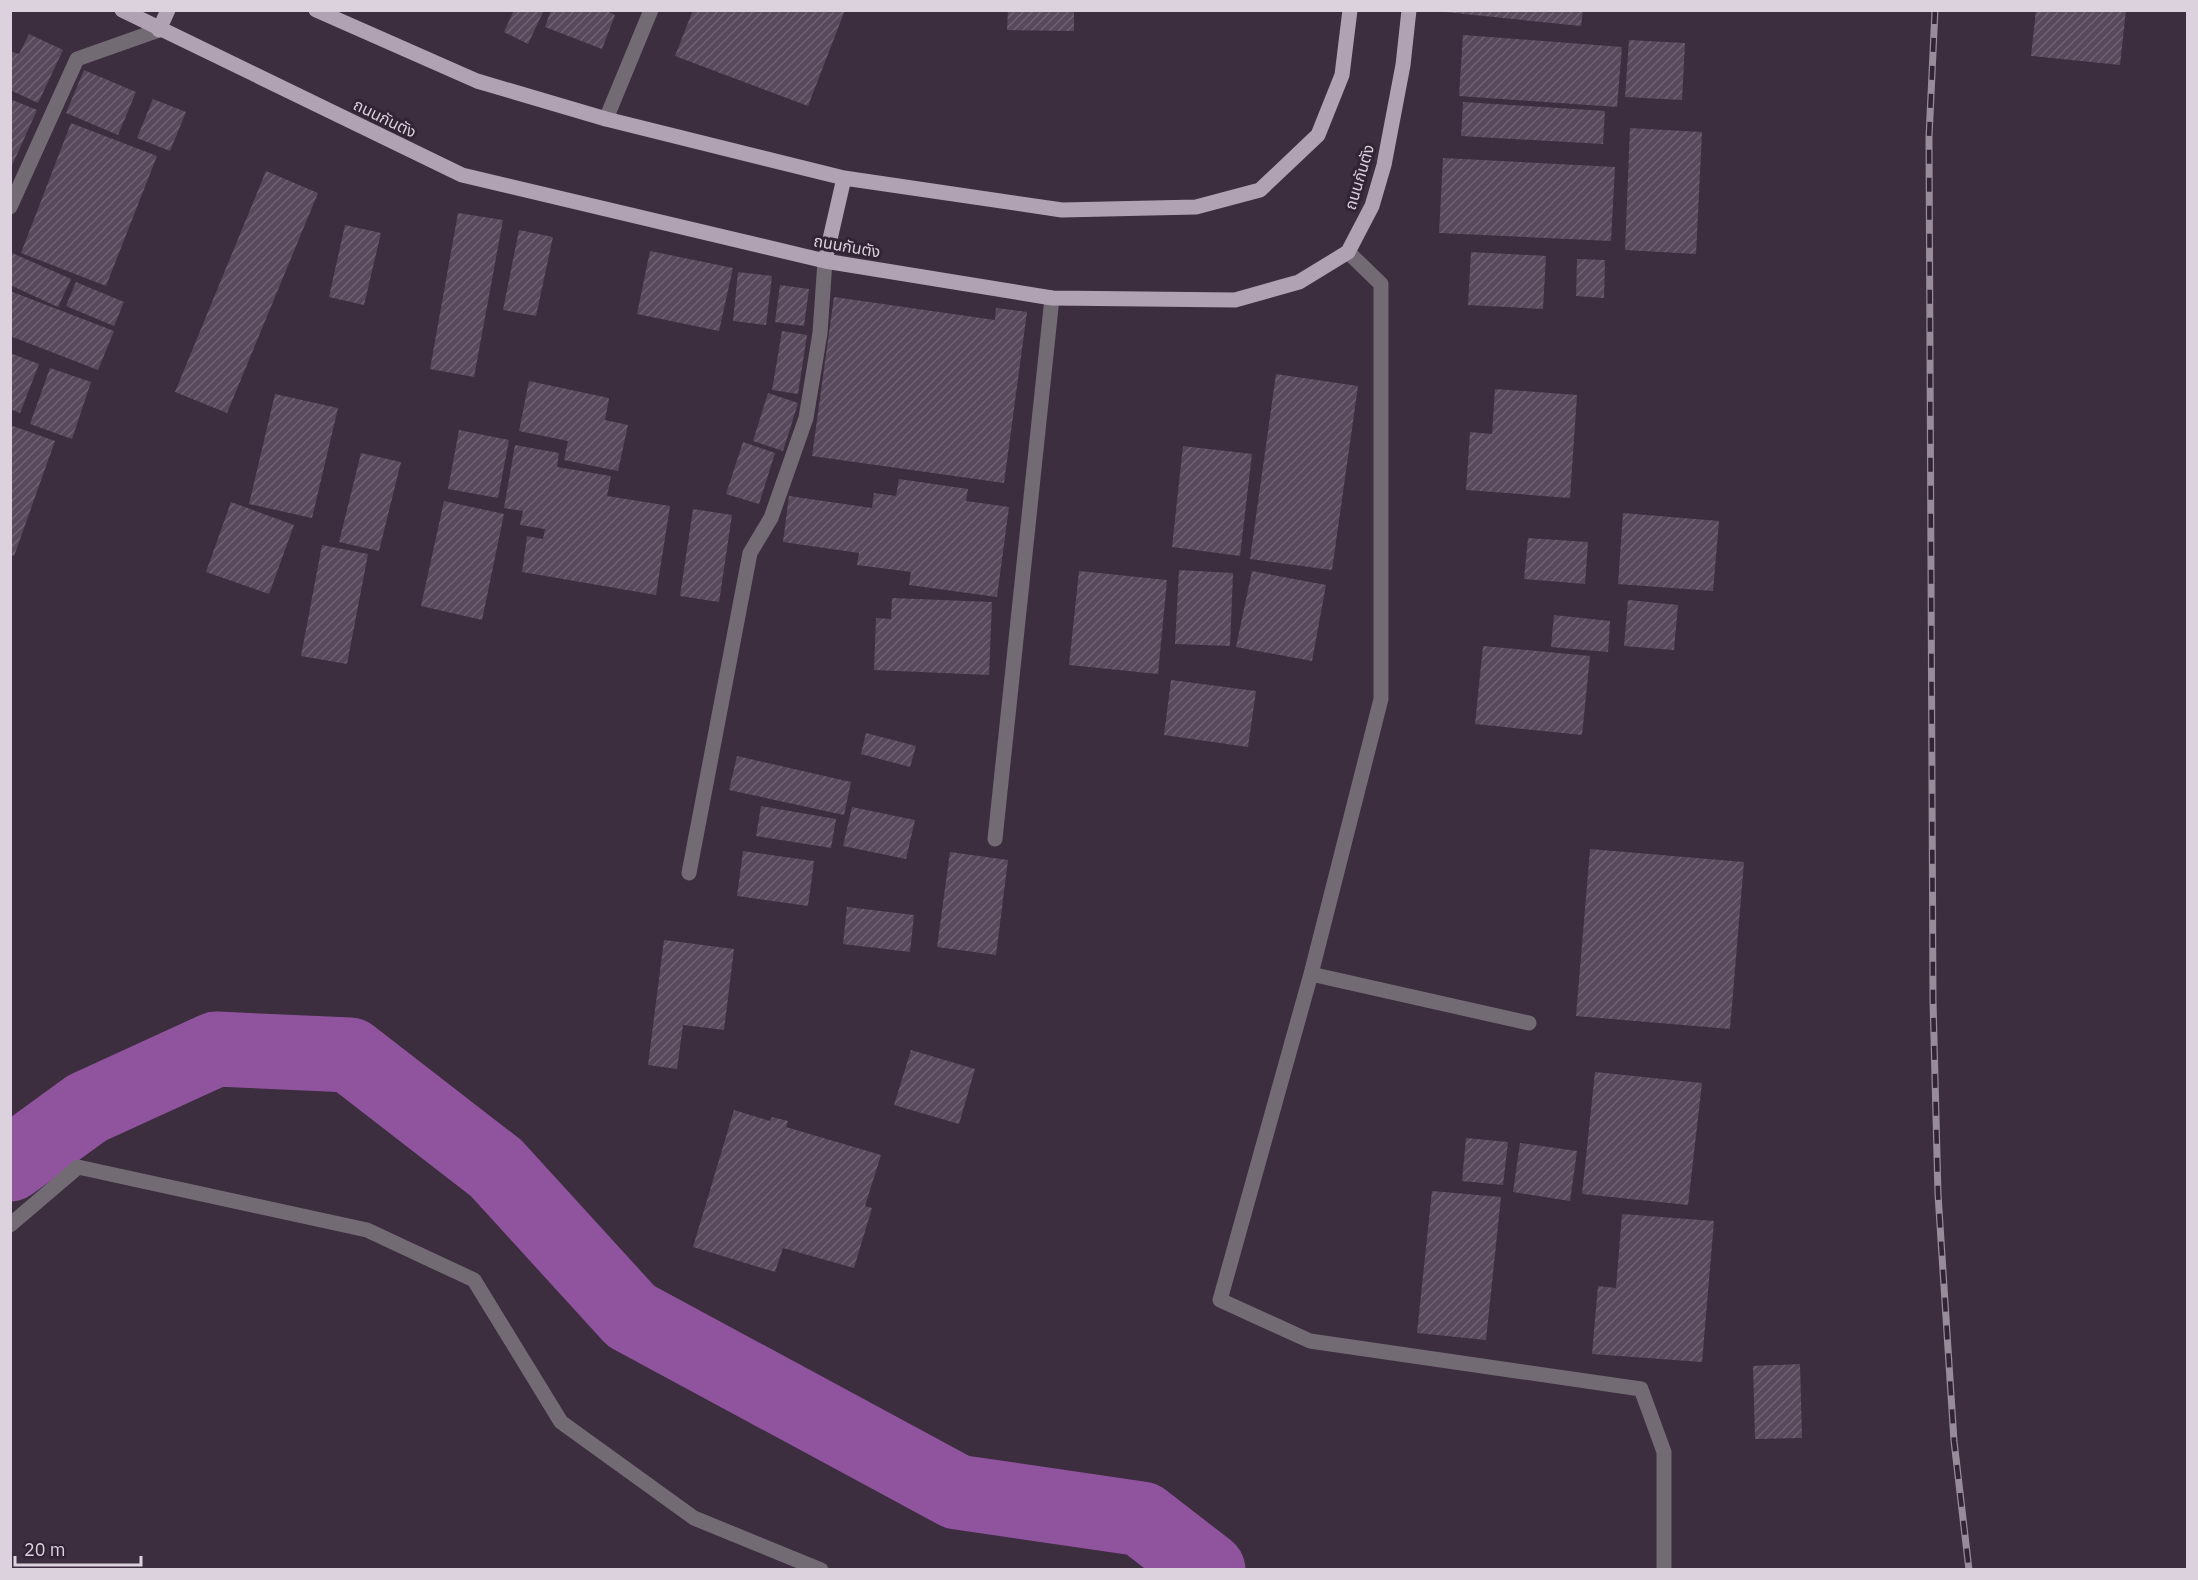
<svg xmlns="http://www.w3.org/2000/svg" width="2198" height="1580" font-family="'IBM Plex Sans','Noto Sans Thai',sans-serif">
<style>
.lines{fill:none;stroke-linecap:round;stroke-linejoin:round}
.river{stroke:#90549e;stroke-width:75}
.building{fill:url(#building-hatch)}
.minor{stroke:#726b74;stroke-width:15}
.major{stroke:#b0a1b3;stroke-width:15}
.rail-casing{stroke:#978c9a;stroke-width:7}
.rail{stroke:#322335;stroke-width:4.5;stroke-dasharray:14;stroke-linecap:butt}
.labels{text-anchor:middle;stroke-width:6;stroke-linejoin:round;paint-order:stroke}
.street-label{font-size:16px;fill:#dbd2dd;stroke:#322335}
</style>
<defs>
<pattern id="building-hatch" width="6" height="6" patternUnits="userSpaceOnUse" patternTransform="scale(1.5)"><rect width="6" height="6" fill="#59495c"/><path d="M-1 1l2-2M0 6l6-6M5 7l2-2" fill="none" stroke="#706273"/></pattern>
</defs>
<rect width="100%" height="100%" fill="#3c2d3f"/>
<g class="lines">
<!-- river -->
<path class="river" d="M10 1164 87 1108 216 1049 350 1055 496 1168 631 1316 957 1492 1142 1519 1208 1570"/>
</g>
<!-- building -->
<path class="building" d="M514 10H544L528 44 504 32Z
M551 10H605L615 15 602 49 545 27Z
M693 10H845L808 106 675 56Z
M1008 10H1074V31L1007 30Z
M1445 10H1583L1581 26 1445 12Z
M2036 10H2126L2120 65 2031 56Z
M29 34 63 50 38 103 10 90V51L19 54Z
M1463 35 1622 47 1617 107 1459 96Z
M1629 40 1685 43 1682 100 1625 97Z
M84 70 136 92 118 135 66 113Z
M10 99 37 110 10 170Z
M153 99 186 112 170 151 137 138Z
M1463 102 1605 111 1603 144 1461 136Z
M71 123 157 156 106 286 21 253Z
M1630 128 1702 132 1696 254 1625 250Z
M1443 158 1615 167 1611 241 1439 233Z
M266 171 318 193 227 413 175 392Z
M458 213 503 220 474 377 430 369Z
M345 225 381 233 364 305 329 297Z
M519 230 553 237 536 316 503 310Z
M650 251 733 268 719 331 637 314Z
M10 252 71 279 58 307 10 285Z
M1471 252 1546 256 1543 309 1468 305Z
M1577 259 1605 260 1604 298 1576 296Z
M738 272 772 276 766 325 733 321Z
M76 282 124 302 114 326 66 306Z
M780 285 809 289 804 326 775 322Z
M10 291 114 331 98 370 10 336Z
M834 297 995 320 996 308 1027 312 1004 483 812 456Z
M782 331 807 335 798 394 772 390Z
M10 353 39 364 20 413 10 409Z
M50 368 91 382 72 439 30 424Z
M1276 374 1358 386 1332 570 1250 559Z
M529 381 609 398 605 420 628 425 618 471 564 460 568 441 519 431Z
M1495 389 1577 395 1570 498 1466 490 1470 432 1492 434Z
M768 393 798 403 783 451 753 441Z
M275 394 338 408 312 518 249 504Z
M10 425 55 441 14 556 10 555Z
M459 430 509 440 498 498 448 489Z
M743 442 775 453 759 504 726 494Z
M515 445 559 453 557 467 611 476 607 496 670 506 656 595 522 572 527 536 543 539 545 529 520 525 523 511 504 508Z
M1183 446 1252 454 1240 556 1172 547Z
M361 453 401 462 379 551 339 542Z
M899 479 968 489 966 501 1009 507 997 597 909 585 911 572 857 565 859 553 783 542 789 496 872 508 874 493 896 496Z
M444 501 504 514 482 620 421 606Z
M231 502 294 525 269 594 206 572Z
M693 509 732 515 719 602 680 596Z
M1623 513 1719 521 1713 591 1618 584Z
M1528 538 1588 542 1585 584 1524 579Z
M322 545 368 554 347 664 301 656Z
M1179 570 1233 573 1230 646 1175 644Z
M1079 571 1167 580 1158 674 1069 665Z
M1252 571 1326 585 1312 661 1236 647Z
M892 598 992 602 989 675 874 670 876 618 891 619Z
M1628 600 1678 605 1674 650 1624 646Z
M1554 615 1610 621 1608 652 1551 647Z
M1483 646 1590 656 1582 735 1475 724Z
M1171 680 1256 691 1248 747 1164 735Z
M866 733 916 746 910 767 861 754Z
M737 756 851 782 844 815 729 790Z
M761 806 836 819 831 848 756 836Z
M852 807 915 820 906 859 843 846Z
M1590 849 1744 862 1730 1029 1576 1016Z
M743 851 814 861 808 906 737 896Z
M950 852 1008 860 996 955 937 947Z
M847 907 914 915 910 952 843 944Z
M664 940 734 949 724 1030 683 1025 677 1069 648 1065Z
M911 1050 975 1069 959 1124 894 1105Z
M1595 1072 1702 1083 1688 1205 1582 1194Z
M734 1110 770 1121 772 1117 788 1121 786 1127 881 1155 865 1206 872 1208 854 1268 783 1248 775 1272 693 1247Z
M1466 1138 1508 1142 1503 1185 1462 1181Z
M1520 1143 1577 1151 1570 1201 1513 1192Z
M1432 1191 1501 1197 1486 1340 1417 1333Z
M1622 1214 1714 1221 1702 1362 1592 1354 1598 1286 1616 1288Z
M1800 1364 1802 1438 1755 1439 1753 1366Z"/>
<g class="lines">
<!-- minor -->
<path class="minor" d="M606 119 651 10
M10 207 77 59 159 30
M1348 252 1381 284V699L1311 974 1220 1300 1310 1341 1641 1389 1664 1452V1570
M995 839 1052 298
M689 873 750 553 771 518 806 418 820 333 825 261
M1311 974 1529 1023
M10 1225 78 1167 367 1230 474 1280 561 1422 694 1518 821 1570"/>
<!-- major -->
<path class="major" d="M122 10 462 175 825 261 1052 298 1235 300 1299 282 1348 252 1372 206 1384 165 1403 65 1409 10
M316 10 477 81 606 119 844 178 1062 210 1196 207 1260 190 1318 135 1342 75 1350 10
M159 30 168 10
M825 261 844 178"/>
<!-- rail casing -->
<g class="rail-casing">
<path id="rail" d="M1935 10 1929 137 1933 1000 1938 1194 1954 1441 1969 1570"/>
</g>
<!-- rail -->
<use href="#rail" class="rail"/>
</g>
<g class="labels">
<!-- street labels -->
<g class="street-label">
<text transform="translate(385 118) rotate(26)" y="6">ถนนกันตัง</text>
<text transform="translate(1359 177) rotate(-73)" y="6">ถนนกันตัง</text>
<text transform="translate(847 246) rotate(10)" y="6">ถนนกันตัง</text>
</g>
</g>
<!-- border -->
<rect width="2198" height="1580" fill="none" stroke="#dbd2dd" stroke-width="24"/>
<!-- scale -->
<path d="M15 1556v9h126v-9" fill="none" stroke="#dbd2dd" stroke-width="3"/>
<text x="24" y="1556" font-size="18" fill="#dbd2dd" stroke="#322335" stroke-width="4.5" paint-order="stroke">20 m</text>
</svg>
